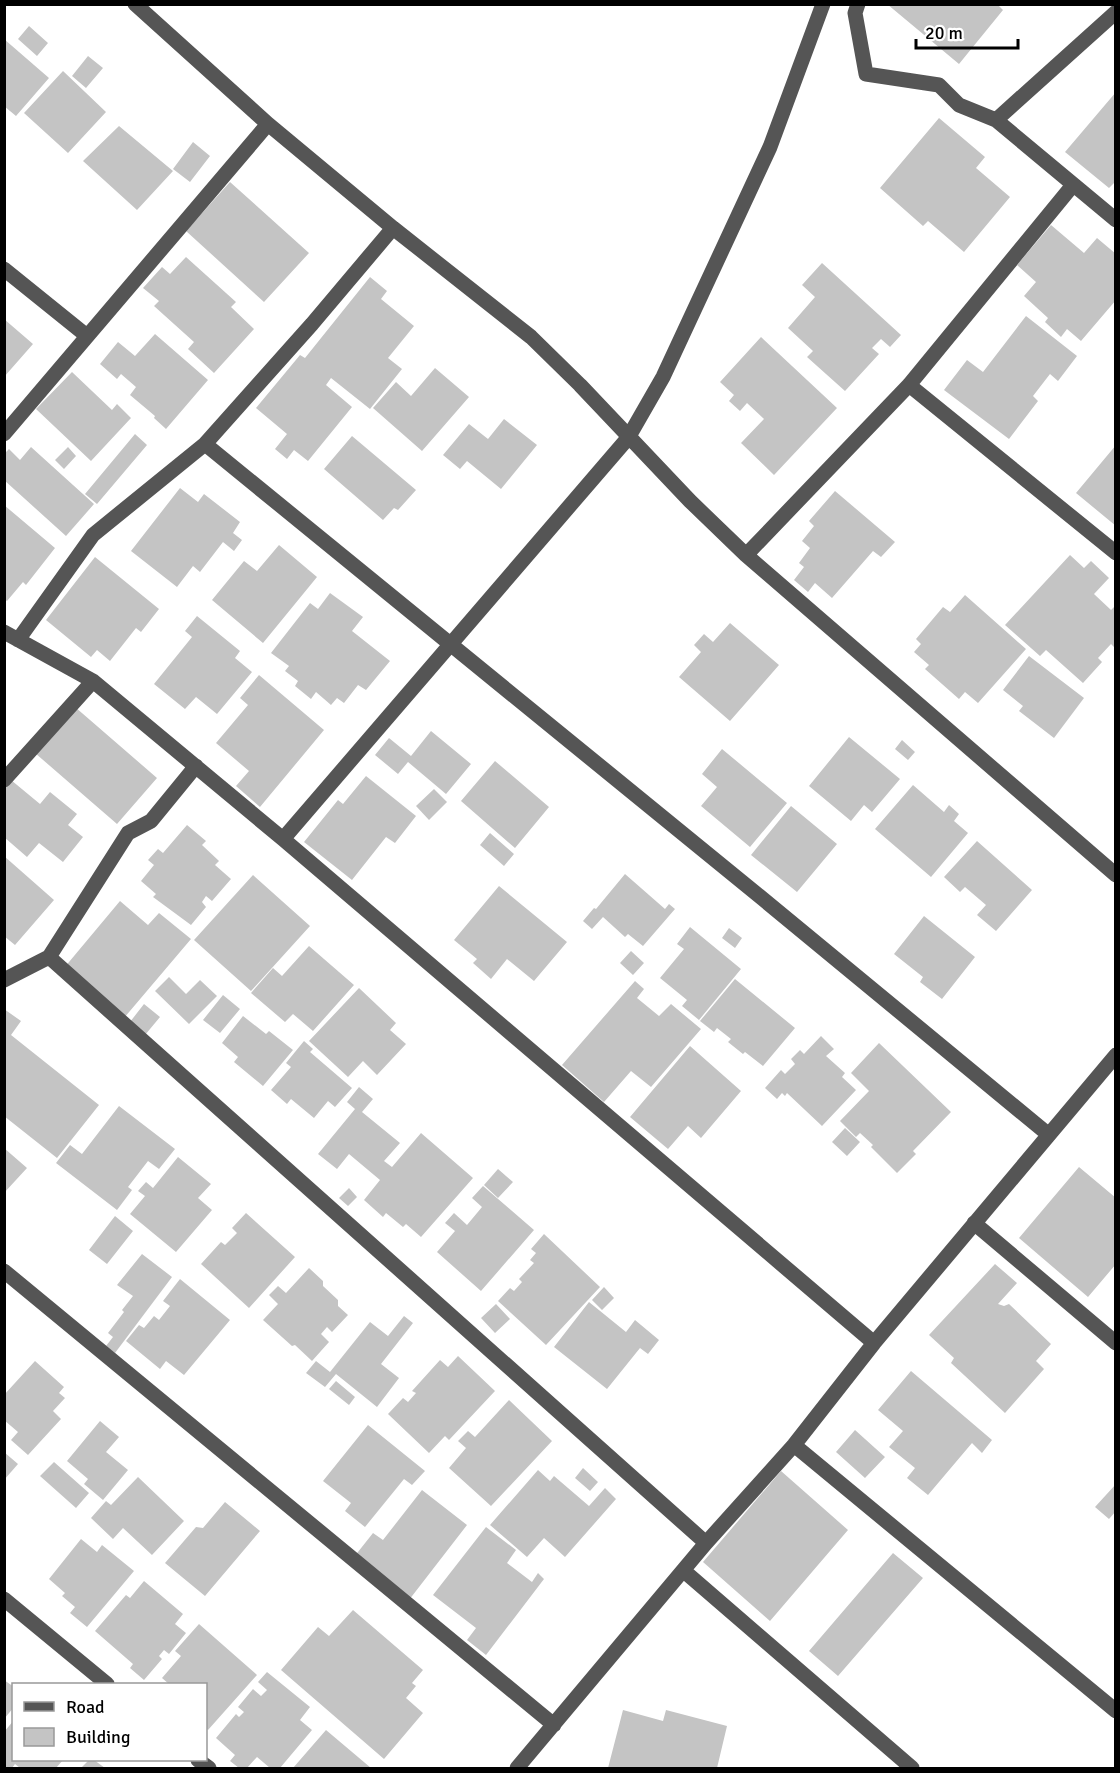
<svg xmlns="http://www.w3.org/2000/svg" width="1120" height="1773" font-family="Signika,sans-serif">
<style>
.building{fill:#c4c4c4}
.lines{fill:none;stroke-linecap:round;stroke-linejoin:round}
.minor{stroke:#555;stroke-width:15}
</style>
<rect width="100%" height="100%" fill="#fff"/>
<!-- building -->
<path class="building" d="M887 4H997L1003 10 959 64Z
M29 26 48 43 37 56 18 39Z
M4 39 49 78 16 116 4 106Z
M88 56 103 68 86 88 72 76Z
M63 71 106 112 68 153 24 113Z
M1116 92V181L1109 188 1065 152Z
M939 118 985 157 976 168 1010 197 964 252 928 221 923 226 880 188Z
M119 126 173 171 137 210 83 161Z
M193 142 210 156 190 182 173 169Z
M230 182 309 253 264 302 186 231Z
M1051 225 1084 253 1097 238 1116 254V300L1081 341 1067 329 1061 337 1045 322 1048 318 1024 296 1036 282 1017 265Z
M186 257 236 302 231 307 254 329 214 373 188 349 194 342 154 306 159 301 143 288 162 267 170 274Z
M822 263 901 335 890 347 881 339 872 348 879 354 845 391 807 357 813 351 788 328 815 297 802 285Z
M370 277 387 291 381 299 414 326 388 358 402 369 370 409 331 378 326 385 352 407 308 461 294 450 287 459 275 449 287 434 256 408 300 355 305 358Z
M1026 316 1077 356 1058 381 1050 374 1033 396 1038 401 1009 439 944 390 967 360 983 372Z
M4 319 33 344 4 377Z
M155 334 208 380 166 429 154 418 155 416 130 395 136 387 121 374 117 379 100 364 118 342 135 356Z
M761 337 837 408 774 475 741 443 764 419 747 403 740 411 729 401 734 395 720 382Z
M435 368 469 397 422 451 373 408 396 382 411 396Z
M72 372 112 410 117 404 131 418 91 461 36 409Z
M504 419 537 445 501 489 467 461 460 469 443 455 469 424 488 439Z
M135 434 147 445 97 504 85 494Z
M352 436 416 490 398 510 394 508 383 520 324 469Z
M1116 445V526L1076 493Z
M31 447 94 504 66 536 4 480V454L9 449 20 460Z
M68 447 76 456 64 469 55 460Z
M180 488 198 502 204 494 240 522 233 533 242 540 234 551 223 542 200 572 193 566 177 587 131 551Z
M835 491 895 542 881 557 873 551 832 598 815 583 808 592 794 580 804 567 799 563 810 548 802 541 814 526 809 521Z
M4 505 55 548 26 585 23 582 7 601 4 599Z
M279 545 317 577 263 643 212 600 244 561 257 571Z
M1070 555 1084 568 1091 561 1109 578 1094 594 1111 610 1116 605V649L1111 644 1098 658 1102 662 1083 683 1046 650 1040 656 1005 625Z
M95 557 159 609 141 632 136 628 110 661 97 650 91 657 46 620Z
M330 593 363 617 352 631 390 661 366 690 358 685 344 703 337 698 331 705 316 692 311 699 295 686 298 681 285 671 289 666 271 653 310 603 318 609Z
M965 595 1026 649 978 703 965 692 959 699 925 669 929 665 914 652 921 644 916 639 943 607 950 612Z
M197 616 240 651 235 658 252 672 217 714 196 697 185 709 154 684 192 637 185 631Z
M730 623 779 665 730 721 679 677 701 652 694 645 704 634 713 642Z
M1029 656 1084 698 1054 738 1019 711 1023 706 1003 690Z
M259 675 324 730 260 807 236 786 249 771 216 743 248 705 240 698Z
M75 707 157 778 117 824 35 753Z
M431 731 471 764 446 794 408 762 398 774 375 755 389 738 411 756Z
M849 737 900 779 872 812 864 805 851 821 809 786Z
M902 740 915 752 908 760 895 749Z
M722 749 787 803 750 847 701 806 717 787 702 774Z
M495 761 549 807 515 848 461 801Z
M366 776 416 816 395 843 386 837 352 880 304 842 338 800 343 804Z
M11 780 40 804 50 792 77 814 68 825 83 837 63 862 39 843 27 857 4 837V788Z
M913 785 944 812 949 805 959 814 954 821 968 833 931 877 875 829Z
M434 789 447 802 429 820 416 806Z
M791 806 837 844 797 892 751 855Z
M187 825 206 841 202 845 219 861 215 865 231 879 212 901 206 896 202 902 206 907 191 925 153 897 156 894 141 881 154 865 148 860 158 849 163 853Z
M490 833 514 854 504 866 480 845Z
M977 841 1032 890 996 931 977 915 986 905 965 887 960 892 944 877Z
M4 856 54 900 15 945 4 936Z
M625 874 665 909 669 904 675 909 643 946 628 934 625 937 603 917 592 929 583 921 594 908 596 909Z
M253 875 310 926 251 991 194 940Z
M499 886 567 942 534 981 507 959 491 979 473 963 477 959 454 940Z
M120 901 148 925 159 913 191 939 124 1018 64 968Z
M924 916 975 957 942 999 920 982 923 977 894 954Z
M690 927 741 969 699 1020 682 1006 687 1000 660 978 684 949 677 944Z
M729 928 742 938 735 948 722 938Z
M309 946 354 985 313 1031 293 1014 285 1022 251 993 273 968 282 976Z
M631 951 644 963 633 975 620 963Z
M169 977 186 994 200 980 217 996 189 1024 155 991Z
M735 979 795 1028 763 1066 745 1052 743 1054 728 1042 731 1039 717 1028 714 1032 700 1021Z
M635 981 644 989 637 998 659 1016 671 1004 701 1029 651 1087 631 1071 604 1102 562 1065Z
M359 988 396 1023 390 1030 406 1044 377 1075 363 1061 348 1077 309 1041Z
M223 995 240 1009 220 1033 203 1020Z
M144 1004 160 1017 145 1035 130 1022Z
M4 1009 21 1021 11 1035 99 1105 57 1158 4 1116Z
M243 1016 266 1034 269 1031 293 1050 263 1086 234 1062 238 1057 222 1043Z
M821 1036 834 1049 826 1056 845 1073 842 1077 856 1090 822 1126 787 1093 785 1096 782 1093 777 1099 765 1088 781 1070 785 1074 795 1064 791 1059 800 1050 804 1054Z
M304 1041 313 1049 310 1052 352 1088 335 1107 328 1101 314 1118 291 1099 287 1104 271 1090 291 1067 286 1063Z
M879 1043 951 1112 913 1151 916 1154 897 1173 871 1147 873 1145 860 1133 856 1137 840 1121 869 1091 851 1073Z
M690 1046 741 1091 701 1138 688 1126 668 1149 630 1117Z
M359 1087 373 1099 362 1112 400 1143 384 1161 392 1167 421 1133 473 1178 421 1237 406 1224 403 1227 386 1213 383 1217 364 1200 380 1180 349 1154 337 1169 318 1154 355 1109 347 1102Z
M119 1106 175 1149 159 1169 148 1161 128 1187 132 1190 117 1210 56 1163 70 1145 82 1154Z
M845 1128 860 1142 847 1156 832 1142Z
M4 1148 27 1168 4 1193Z
M178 1157 211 1184 198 1198 212 1210 176 1252 130 1214 145 1196 138 1191 146 1182 153 1188Z
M1079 1167 1116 1198V1264L1088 1297 1019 1238Z
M498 1169 513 1182 498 1198 484 1185Z
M483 1186 534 1230 481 1291 437 1252 455 1231 445 1223 454 1213 467 1225 482 1207 472 1198Z
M349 1188 357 1197 348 1206 339 1198Z
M246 1213 295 1257 249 1308 201 1264 221 1242 225 1245 237 1233 232 1228Z
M115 1216 133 1231 107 1264 89 1250Z
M544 1234 600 1287 546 1345 498 1301 510 1288 514 1291 522 1282 519 1279 534 1263 530 1260 536 1253 531 1249Z
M142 1254 172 1277 115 1353 106 1346 113 1337 108 1333 124 1312 122 1310 133 1296 117 1285Z
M995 1264 1017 1283 998 1304 1004 1306 1009 1304 1051 1344 1036 1361 1044 1369 1005 1413 951 1363 954 1358 929 1335Z
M309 1268 323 1281V1286L338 1300V1306L348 1315 332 1332 327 1327 321 1334 329 1342 312 1361 295 1345 292 1346 263 1320 278 1304 269 1295 278 1286 286 1293Z
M180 1279 230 1320 184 1375 166 1361 160 1369 126 1341 139 1325 144 1328 154 1316 159 1320 170 1306 163 1301Z
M604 1287 614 1298 602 1310 592 1300Z
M589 1302 626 1332 635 1320 659 1340 648 1354 640 1348 607 1389 554 1347Z
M496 1304 510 1319 495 1333 481 1318Z
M404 1316 413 1323 381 1364 399 1378 377 1407 336 1374 325 1387 306 1373 316 1361 330 1372 370 1322 388 1336Z
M458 1356 495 1391 449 1440 445 1436 429 1453 388 1414 403 1398 408 1402 416 1393 412 1391 440 1360 448 1367Z
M35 1361 64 1387 59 1393 65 1398 53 1411 61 1419 28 1455 11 1440 18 1432 4 1420V1395Z
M911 1371 992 1440 982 1453 972 1443 928 1495 907 1478 915 1468 889 1447 903 1431 878 1410Z
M336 1381 355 1397 349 1405 329 1389Z
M509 1400 552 1441 491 1506 449 1468 466 1448 458 1441 468 1431 475 1437Z
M100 1421 119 1437 106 1452 128 1470 103 1500 84 1484 88 1479 67 1461Z
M368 1425 425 1471 412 1485 404 1479 365 1527 345 1511 351 1503 323 1481Z
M855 1430 885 1457 865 1478 836 1452Z
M4 1452 18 1464 4 1480Z
M54 1462 89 1493 76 1508 40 1476Z
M583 1468 598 1482 590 1491 575 1478Z
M538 1470 550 1481 554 1476 589 1506 605 1488 616 1499 565 1557 544 1538 527 1557 490 1525Z
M781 1471 848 1530 770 1621 703 1562Z
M138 1477 184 1521 152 1555 123 1528 113 1539 91 1518 106 1501 111 1505Z
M1116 1484V1511L1109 1519 1095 1507Z
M422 1490 467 1525 409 1600 354 1557 373 1533 383 1540Z
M225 1502 260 1531 205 1596 165 1563 196 1527 203 1528Z
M486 1527 516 1550 507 1563 532 1582 538 1573 544 1579 486 1655 467 1640 476 1628 433 1595Z
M81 1539 97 1552 102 1545 134 1571 87 1627 70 1613 75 1607 62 1596 65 1593 49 1579Z
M893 1553 923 1578 838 1676 809 1651Z
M144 1581 183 1614 175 1624 186 1633 169 1654 164 1650 159 1656 162 1659 144 1680 130 1668 133 1664 95 1631 126 1595 130 1598Z
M353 1610 423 1670 412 1683 416 1686 406 1698 423 1713 384 1759 281 1670 318 1627 329 1636Z
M199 1624 257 1675 208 1730 206 1728V1684H169L162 1678 181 1656 175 1651Z
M267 1672 310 1707 300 1720 312 1730 280 1768H270L257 1757 247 1768H239L230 1761 235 1755 216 1738 236 1714 239 1717 244 1712 238 1707 253 1689 261 1696 267 1690 258 1682Z
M4 1680 14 1687V1707L4 1719Z
M623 1710 663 1721 666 1710 727 1726 717 1768H608Z
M14 1720V1760H63L56 1768H20L15 1764 12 1768H4V1732Z
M326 1730 371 1768H293Z
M89 1760H94L105 1768H81Z"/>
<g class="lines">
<!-- minor -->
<path class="minor" d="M135 4 268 124 393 228 531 337 580 385 690 501 746 555 1116 875
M858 4 855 13 866 74 939 85 959 105 996 120 1116 220
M996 120 1116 12
M4 269 87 336
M909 385 1116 553
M4 434 268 124
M205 444 763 899 1049 1135
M746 555 909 385 1073 185
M4 632 93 681 283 839 874 1343
M18 640 93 535 205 444 312 324 393 228
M196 766 151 821 128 833 49 957 706 1543
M4 780 93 681
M283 839 628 438 663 377 770 147 823 4
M4 980 49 957
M974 1223 1116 1343
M4 1271 554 1725
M794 1445 1116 1711
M684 1571 912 1768
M4 1599 107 1684
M198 1760 209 1768
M517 1768 706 1543 794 1445 874 1343 1116 1055"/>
</g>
<!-- border -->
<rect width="1120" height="1773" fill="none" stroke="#000000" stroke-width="12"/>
<!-- legend -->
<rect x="12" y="1683" width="195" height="78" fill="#ffffff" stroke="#999999" stroke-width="1.5"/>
<rect x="24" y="1702" width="30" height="9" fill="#555555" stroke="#999999" stroke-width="1.5"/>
<text x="66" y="1713" font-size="18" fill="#000000">Road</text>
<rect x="24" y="1728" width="30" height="18" fill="#c4c4c4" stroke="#999999" stroke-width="1.5"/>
<text x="66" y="1743" font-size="18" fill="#000000">Building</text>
<!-- scale -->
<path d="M916 39v9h102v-9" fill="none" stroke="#000000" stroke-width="3"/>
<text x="925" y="39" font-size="18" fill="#000000" stroke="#ffffff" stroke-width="4.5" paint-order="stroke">20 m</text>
</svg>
